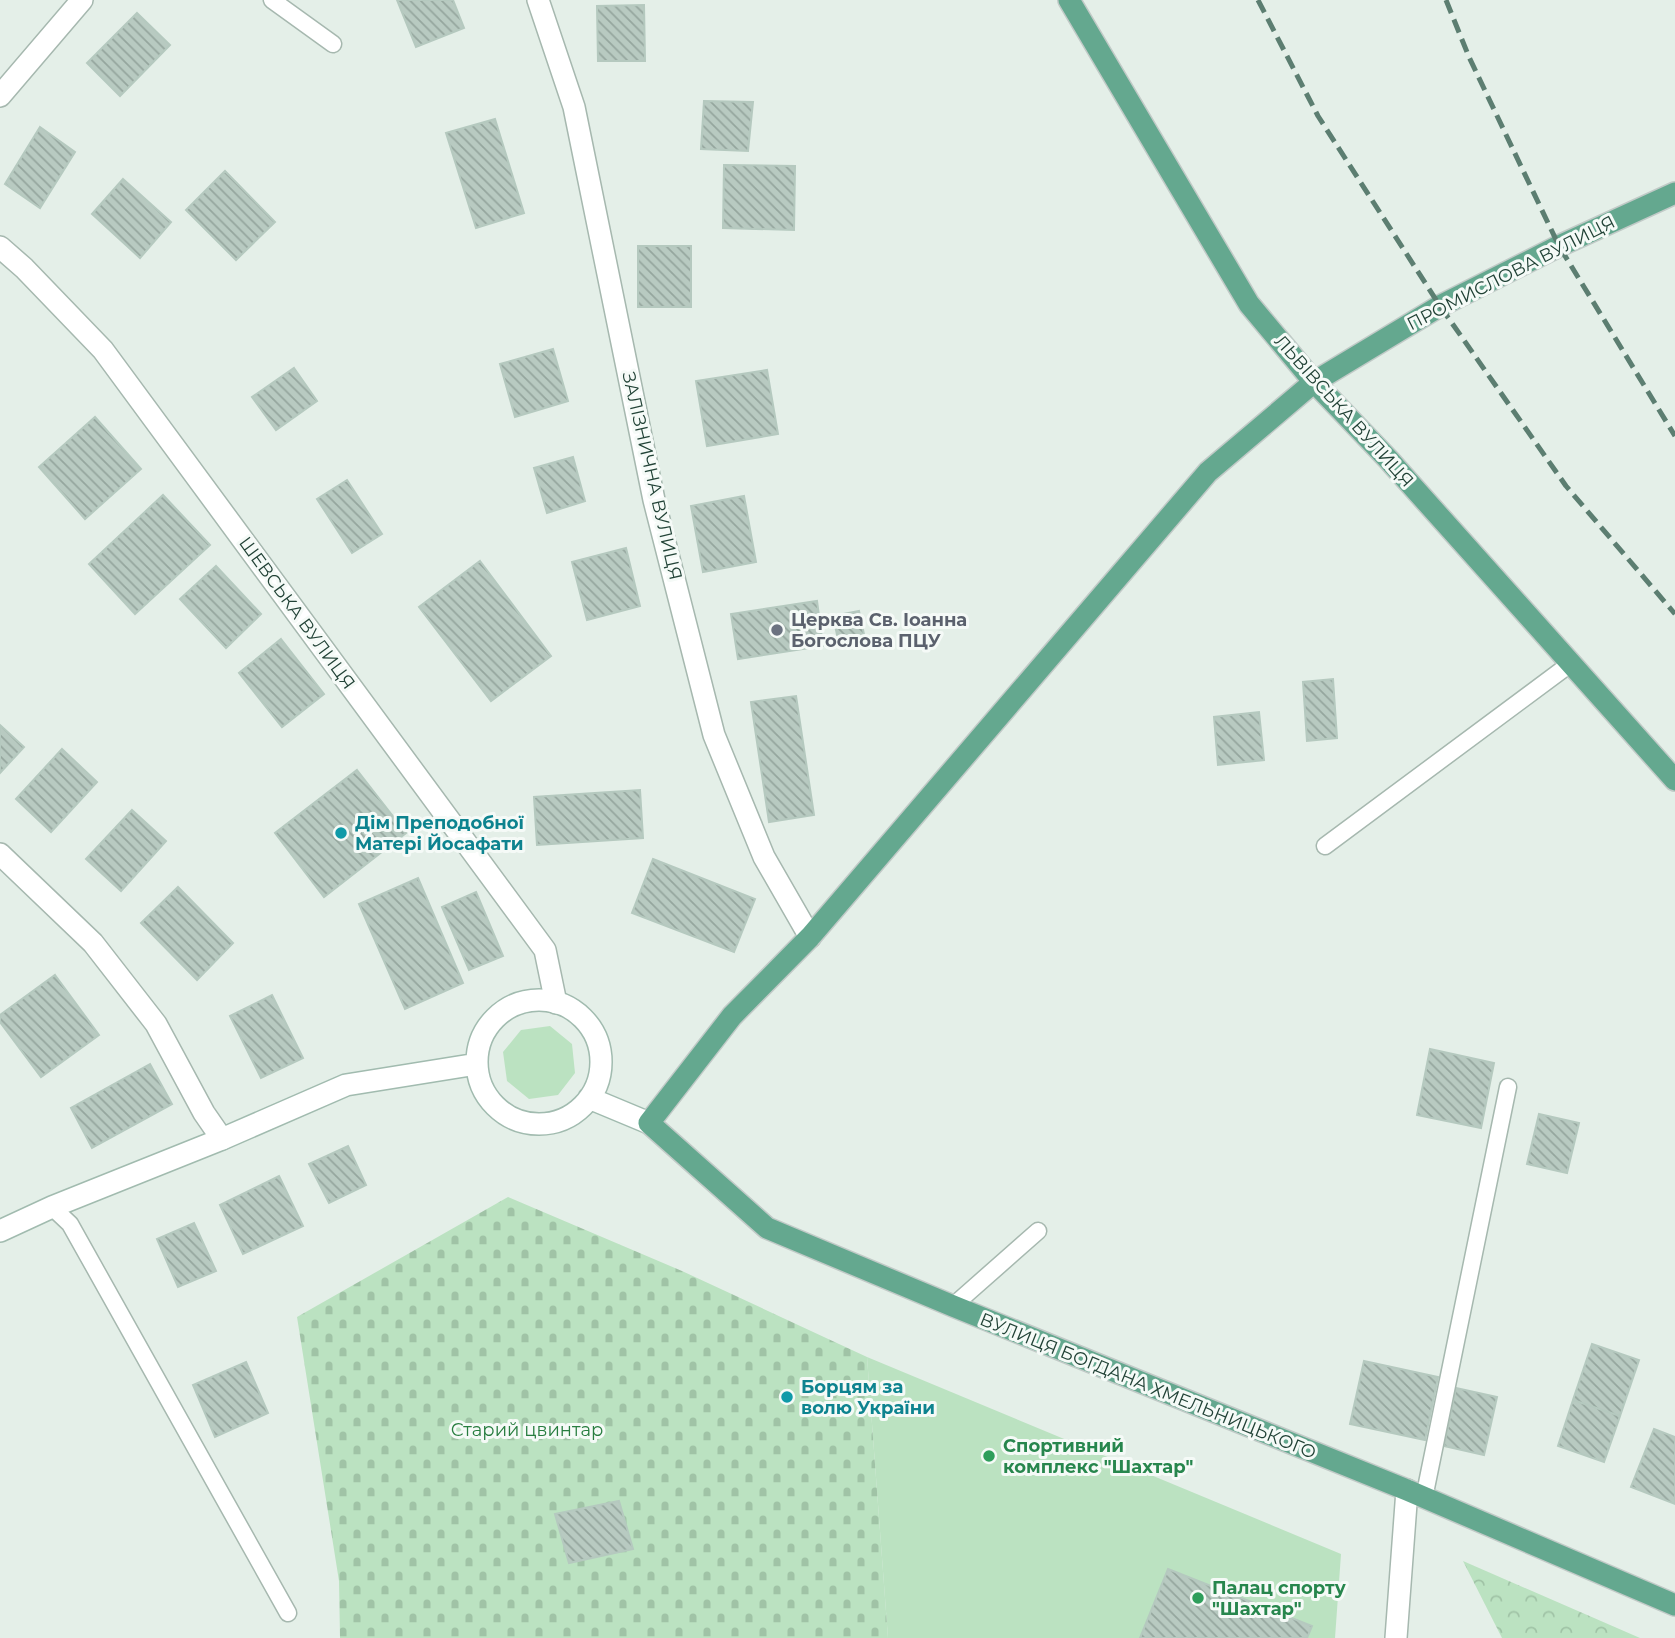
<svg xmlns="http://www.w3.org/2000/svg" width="1675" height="1638" font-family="Montserrat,sans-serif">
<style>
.grass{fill:#bbe2c1}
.forest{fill:url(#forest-crowns)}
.cemetery{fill:url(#cemetery-stones)}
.building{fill:url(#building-back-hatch);stroke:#b5c9bf;stroke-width:2}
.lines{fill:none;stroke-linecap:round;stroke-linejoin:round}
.service-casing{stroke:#a6b8af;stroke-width:19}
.minor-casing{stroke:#a6b8af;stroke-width:24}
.secondary-casing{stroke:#a1bbaf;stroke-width:24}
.primary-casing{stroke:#c1cac7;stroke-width:24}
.service{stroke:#fff;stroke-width:16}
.minor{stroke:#fff;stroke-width:21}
.secondary{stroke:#fff;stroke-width:21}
.primary{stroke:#64a88f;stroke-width:21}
.rail{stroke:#5c7e71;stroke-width:5;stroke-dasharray:14 7;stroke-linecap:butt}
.worship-dot{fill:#6b7280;stroke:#f5faf7;stroke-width:2.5}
.culture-dot{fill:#0f9aa8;stroke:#f5faf7;stroke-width:2.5}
.leisure-dot{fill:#2e9e5b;stroke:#f5faf7;stroke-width:2.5}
.labels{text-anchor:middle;stroke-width:6;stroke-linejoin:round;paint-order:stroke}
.street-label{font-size:18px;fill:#214236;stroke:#f5faf7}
.worship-label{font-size:18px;font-weight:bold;fill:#5b616d;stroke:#f5faf7;text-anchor:start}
.culture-label{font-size:18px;font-weight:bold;fill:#0d838f;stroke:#f5faf7;text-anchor:start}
.park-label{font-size:18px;fill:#277d3f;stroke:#f5faf7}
.leisure-label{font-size:18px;font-weight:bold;fill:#27864d;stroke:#f5faf7;text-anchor:start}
</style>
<defs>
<pattern id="forest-crowns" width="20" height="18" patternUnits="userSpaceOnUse" patternTransform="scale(1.75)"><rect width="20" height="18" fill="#bbe2c1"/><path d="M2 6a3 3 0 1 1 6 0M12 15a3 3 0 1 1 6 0" fill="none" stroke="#a0c3a6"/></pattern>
<pattern id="cemetery-stones" width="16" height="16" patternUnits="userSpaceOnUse" patternTransform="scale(1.75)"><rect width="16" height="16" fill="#bbe2c1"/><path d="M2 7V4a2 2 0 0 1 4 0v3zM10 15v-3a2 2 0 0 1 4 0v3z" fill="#a0c3a6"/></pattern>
<pattern id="building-back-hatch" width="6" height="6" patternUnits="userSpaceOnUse" patternTransform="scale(1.75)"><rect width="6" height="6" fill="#b8cac1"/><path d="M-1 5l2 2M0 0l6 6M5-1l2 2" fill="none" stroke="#95a69e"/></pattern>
</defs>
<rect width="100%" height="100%" fill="#e4efe8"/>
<!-- grass -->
<path class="grass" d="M550 1026 572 1044 575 1073 558 1095 529 1099 507 1081 503 1052 521 1030Z
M867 1357 1341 1554 1335 1638H888Z"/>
<!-- forest -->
<path class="forest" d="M1463 1561 1640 1638H1502Z"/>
<!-- cemetery -->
<path class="cemetery" d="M508 1197 682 1271 867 1357 888 1638H340L339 1581 297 1317Z"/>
<!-- building -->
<path class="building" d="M397 0H453L464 28 416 47Z
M644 5 645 61H598L597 6Z
M137 13 170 45 120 96 87 63Z
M704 101 753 102 748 151 701 149Z
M495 119 524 213 476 228 446 133Z
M40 127 75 152 40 208 5 184Z
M724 165 795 166 794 230 723 228Z
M225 171 275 222 236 260 186 210Z
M123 179 171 222 140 258 92 214Z
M638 246H691V307H638Z
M553 349 568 401 515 417 500 364Z
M294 368 317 401 276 430 252 397Z
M767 370 778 434 707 446 696 381Z
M95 417 141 469 85 519 39 467Z
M573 457 585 501 547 513 534 468Z
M347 480 382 534 352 553 317 499Z
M163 495 210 545 135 614 89 564Z
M744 496 756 562 703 572 691 506Z
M626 548 640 606 587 620 572 562Z
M480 561 551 656 491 701 419 607Z
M216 566 261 614 226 648 180 599Z
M817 601 823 646 738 659 731 614Z
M859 611 865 639 839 644 833 616Z
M281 639 324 694 282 727 239 673Z
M1333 679 1337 738 1307 741 1303 682Z
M796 696 814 815 769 822 751 702Z
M1259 712 1264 760 1218 765 1214 717Z
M0 725 24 747 0 773Z
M62 749 97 782 51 832 16 799Z
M357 770 406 833 324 897 275 833Z
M640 790 643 838 537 845 534 797Z
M132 810 166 841 121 891 86 859Z
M653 859 755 899 734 952 632 913Z
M418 878 463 983 405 1009 359 904Z
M178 887 233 943 197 980 141 923Z
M476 892 503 956 469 970 442 907Z
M55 975 99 1035 41 1077 0 1022V1015Z
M272 995 303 1058 261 1078 230 1016Z
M1430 1049 1494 1063 1481 1128 1417 1115Z
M150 1064 172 1104 92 1148 71 1108Z
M1539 1114 1579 1123 1567 1173 1527 1164Z
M348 1146 366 1185 329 1203 309 1164Z
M279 1176 303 1226 243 1254 220 1205Z
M194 1223 216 1271 178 1287 157 1239Z
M1592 1344 1639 1360 1620 1416 1573 1400Z
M1364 1361 1438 1377 1425 1440 1350 1424Z
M246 1362 268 1413 215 1437 193 1385Z
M1456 1388 1497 1397 1484 1455 1444 1446Z
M1573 1400 1620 1416 1604 1462 1558 1446Z
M1654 1429 1675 1437V1504L1631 1487Z
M619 1501 633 1549 569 1563 555 1514Z
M1168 1569 1312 1626 1307 1638H1140Z"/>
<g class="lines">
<!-- service casing -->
<g class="service-casing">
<path id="service" d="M272 0 333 44
M1325 846 1570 664
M52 1207 70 1224 288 1613
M953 1306 1038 1231
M1424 1498 1508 1087"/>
</g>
<!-- minor casing -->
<g class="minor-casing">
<path id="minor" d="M538 0 574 107 654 500 714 735 764 857 810 937
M0 96 82 0
M0 247 24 268 103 350 545 950 556 1003
M0 854 93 943 156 1024 204 1113 222 1139
M1396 1638 1407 1490"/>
</g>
<!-- secondary casing -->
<g class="secondary-casing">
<path id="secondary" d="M477 1062a62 62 0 1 1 124 0a62 62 0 1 1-124 0Z
M589 1098 649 1123
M0 1231 52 1207 222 1139 346 1085 477 1064"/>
</g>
<!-- primary casing -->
<g class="primary-casing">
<path id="primary" d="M1069 0 1249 304 1314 382 1388 459 1675 780
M1675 193 1559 246 1440 306 1314 382 1208 472 810 937 732 1016 649 1123 767 1228 953 1306 1407 1490 1675 1605"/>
</g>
<!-- service -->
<use href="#service" class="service"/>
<!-- minor -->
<use href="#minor" class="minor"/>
<!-- secondary -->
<use href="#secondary" class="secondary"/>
<!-- primary -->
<use href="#primary" class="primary"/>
<!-- rail -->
<path class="rail" d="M1258 0 1318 116 1440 306 1566 486 1675 614
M1446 0 1469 57 1559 246 1675 436"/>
</g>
<!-- markers -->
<circle class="worship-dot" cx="777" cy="630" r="7"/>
<g class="culture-dot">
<circle cx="341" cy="833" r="7"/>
<circle cx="787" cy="1397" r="7"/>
</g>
<g class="leisure-dot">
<circle cx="989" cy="1456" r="7"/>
<circle cx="1198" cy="1598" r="7"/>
</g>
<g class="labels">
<!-- street labels -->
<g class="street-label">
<text transform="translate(1511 273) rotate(-27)" y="6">ПРОМИСЛОВА ВУЛИЦЯ</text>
<text transform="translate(1344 411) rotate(48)" y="6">ЛЬВІВСЬКА ВУЛИЦЯ</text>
<text transform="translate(652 476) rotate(77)" y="6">ЗАЛІЗНИЧНА ВУЛИЦЯ</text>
<text transform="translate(297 613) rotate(54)" y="6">ШЕВСЬКА ВУЛИЦЯ</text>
<text transform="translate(1148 1386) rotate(22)" y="6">ВУЛИЦЯ БОГДАНА ХМЕЛЬНИЦЬКОГО</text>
</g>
<!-- worship labels -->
<g class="worship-label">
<text x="791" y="626">Церква Св. Іоанна<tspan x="791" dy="21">Богослова ПЦУ</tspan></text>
</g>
<!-- culture labels -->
<g class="culture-label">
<text x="355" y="829">Дім Преподобної<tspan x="355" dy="21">Матері Йосафати</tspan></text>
<text x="801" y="1393">Борцям за<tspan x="801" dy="21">волю України</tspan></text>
</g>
<!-- park labels -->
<g class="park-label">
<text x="527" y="1436">Старий цвинтар</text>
</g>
<!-- leisure labels -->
<g class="leisure-label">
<text x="1003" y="1452">Спортивний<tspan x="1003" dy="21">комплекс "Шахтар"</tspan></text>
<text x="1212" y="1594">Палац спорту<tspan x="1212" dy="21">"Шахтар"</tspan></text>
</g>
</g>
</svg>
